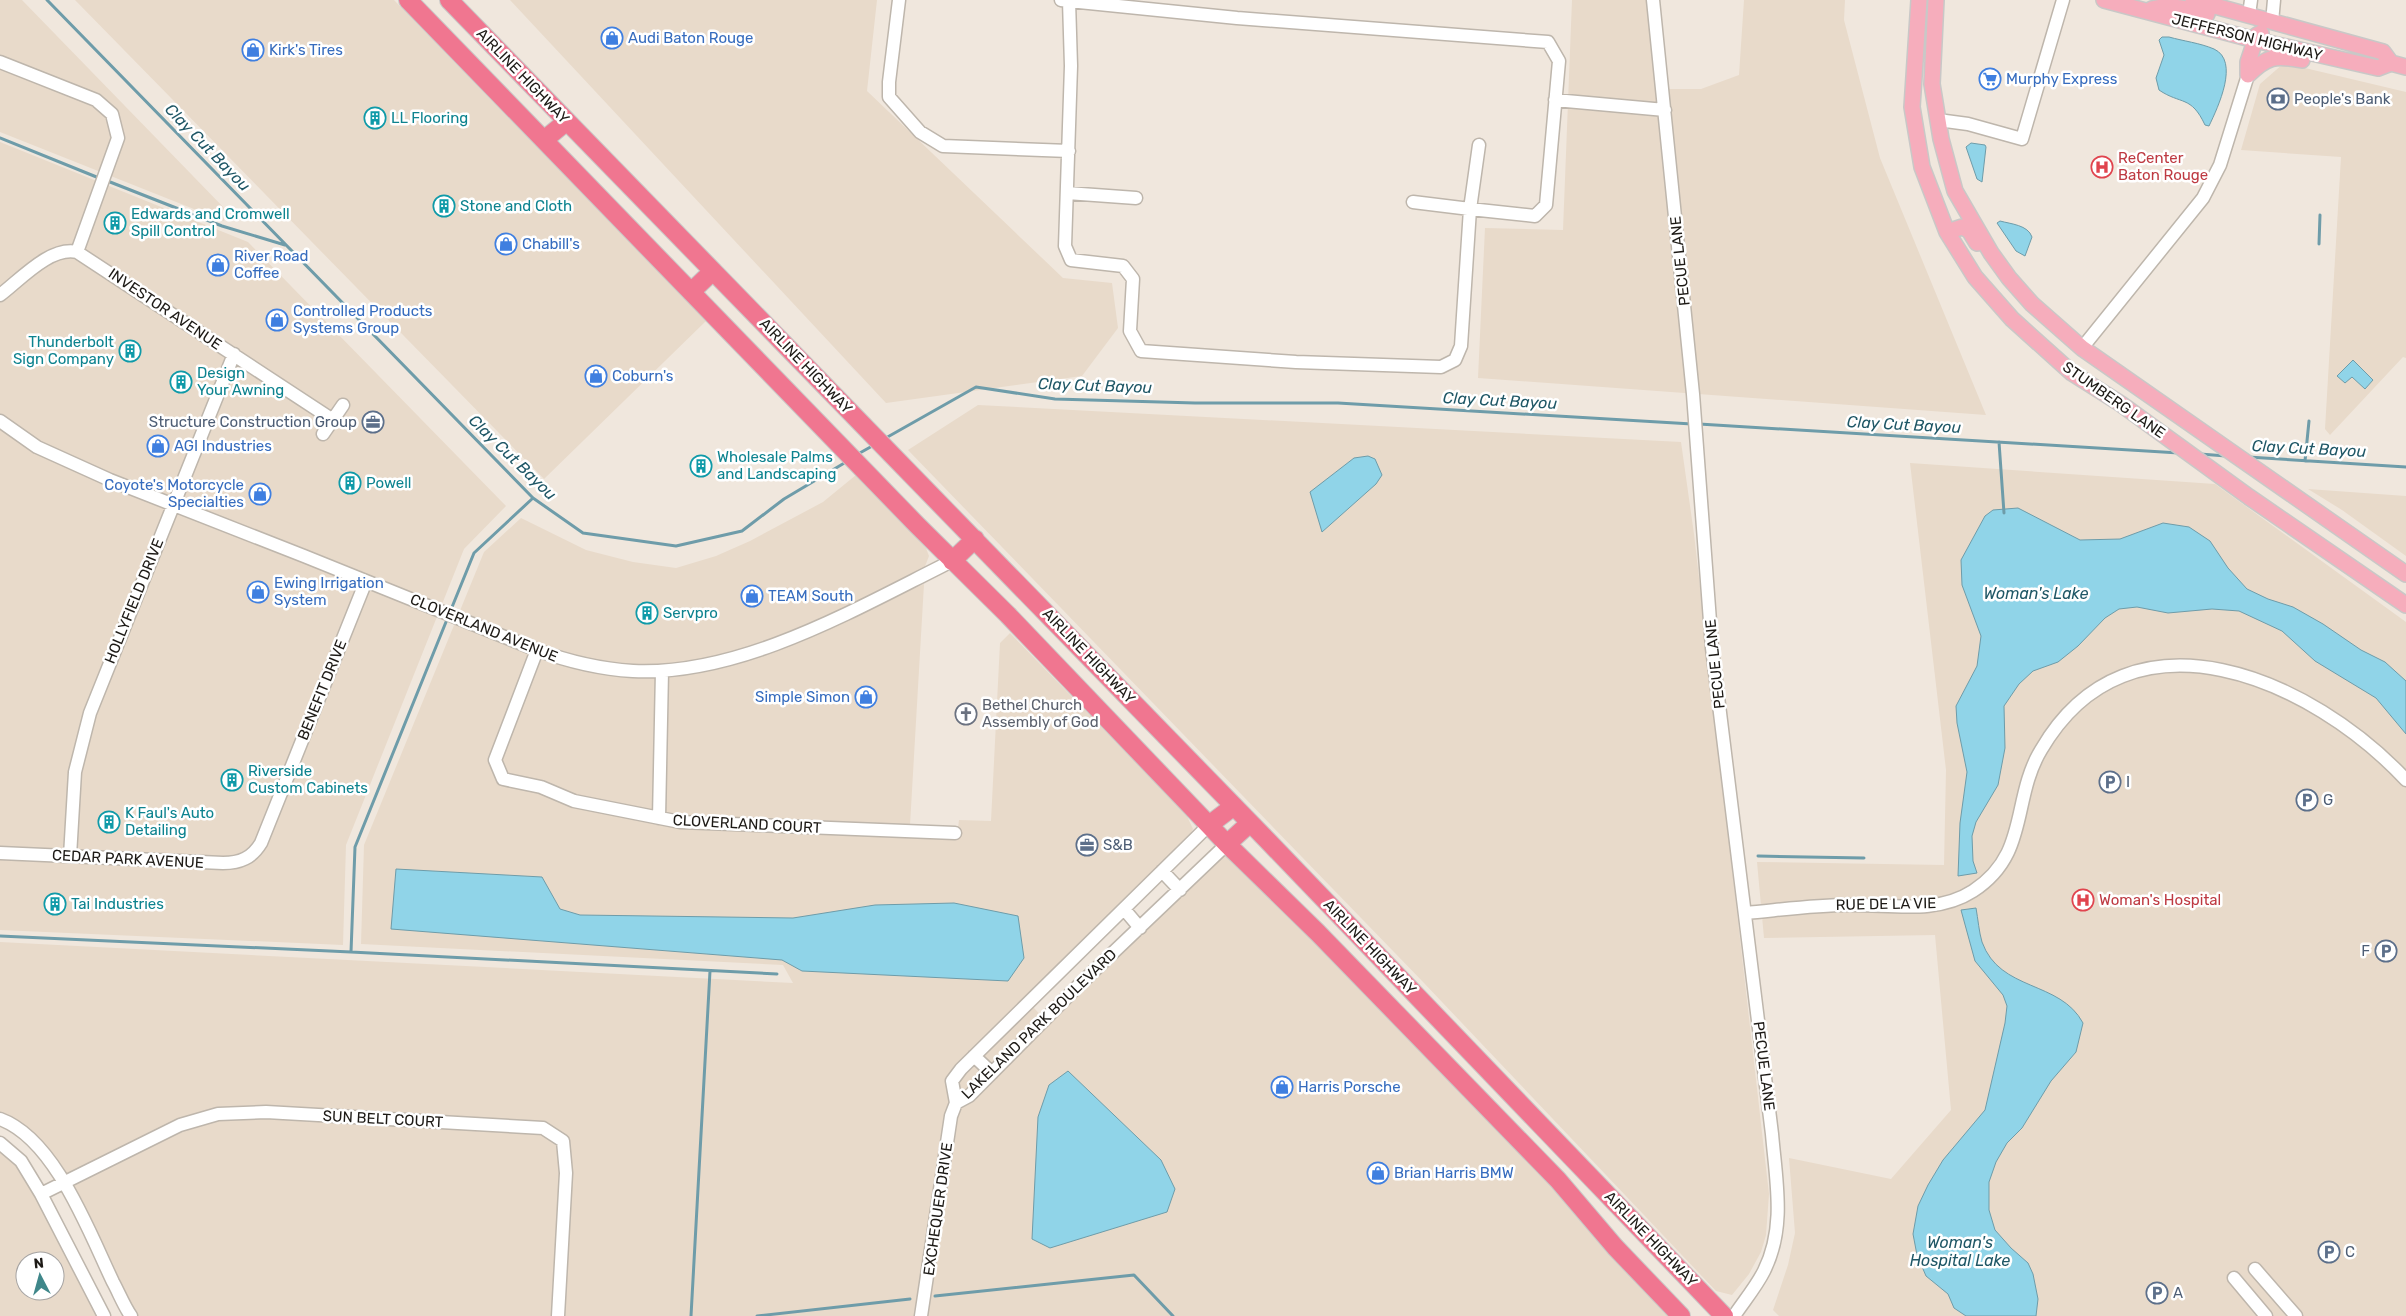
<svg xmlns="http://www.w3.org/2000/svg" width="2406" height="1316" font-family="Rubik,sans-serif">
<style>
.built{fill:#e8daca;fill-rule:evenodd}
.water{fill:#90d4e8;stroke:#6e9ca9}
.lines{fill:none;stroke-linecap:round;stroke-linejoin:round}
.stream{stroke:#6e9ca9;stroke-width:3}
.minor-casing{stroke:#beb6ac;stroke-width:15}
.major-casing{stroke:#c9c8c7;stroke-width:18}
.highway-casing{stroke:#c9c8c7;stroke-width:20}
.minor{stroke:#fff;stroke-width:12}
.major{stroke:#f6adbc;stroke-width:15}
.highway{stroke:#f07690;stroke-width:18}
.labels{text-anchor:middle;stroke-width:5;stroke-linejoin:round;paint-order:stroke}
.street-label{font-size:15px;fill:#1d1a16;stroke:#fff}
.shop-label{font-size:15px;fill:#366cbe;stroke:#fff;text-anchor:start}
.service-label{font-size:15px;fill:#4e5e75;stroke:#fff;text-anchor:start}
.culture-label{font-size:15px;fill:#0d838f;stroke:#fff;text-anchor:start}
.health-label{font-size:15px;fill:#be3a42;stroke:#fff;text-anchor:start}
.worship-label{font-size:15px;fill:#5b616d;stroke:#fff;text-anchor:start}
.water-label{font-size:16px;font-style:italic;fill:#1f5766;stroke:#fff}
</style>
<rect width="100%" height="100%" fill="#f0e7dd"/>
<!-- built -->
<path class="built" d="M0 0H22L227 211 224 221 0 132Z
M75 0H394L706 321 544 479Z
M510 0H877L867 91 1063 278 1112 283 1118 328 1082 376 886 403Z
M1572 0H1646L1656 89H1701L1739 75 1744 0H1845L1844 20 1880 158 1986 415 1478 378 1485 228 1563 230Z
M2284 63 2406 92V358L2403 357 2330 435 2325 429 2341 157 2241 150 2260 84Z
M0 142 248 242 506 506 464 549 346 845 343 945 0 930Z
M978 405 1681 442 1694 534 1769 1194 1766 1235 1761 1252 1749 1274 1732 1295 1716 1291 1424 983 908 450Z
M1910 463 2215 484 2406 622V1316H1779L1773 1310 1788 1265 1795 1233 1789 1158 1891 1179 1951 1110 1935 935 1764 938 1757 862 1944 865 1946 770Z
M856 475 926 548 929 556 924 569 904 583 759 645 655 676 692 674 722 668 756 658 924 584 910 825 958 828 959 820 991 821 1000 643 1010 633 1186 814 1193 829 1187 840 1024 997 1045 1020 1227 844 1681 1316H131L39 1146 0 1119V942L793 983 783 965 361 944 364 845 484 552 521 518 586 550 633 562 676 568 716 556 750 541 823 502Z
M2308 489 2406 496V556L2342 510Z
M0 1143 21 1161 104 1316H0ZM25 1261H55V1291H25Z"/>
<!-- water -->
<path class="water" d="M2162 37H2169C2183 41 2200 43 2214 49 2240 61 2218 107 2209 126L2205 125C2191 95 2181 105 2159 90L2156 78 2164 55 2159 40Z
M1971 143 1985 145 1986 147 1982 182 1977 179 1966 147Z
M2000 221C2011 224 2028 225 2032 237L2025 256 2016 251 1997 223Z
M2353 360 2373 380 2365 389 2352 377 2345 383 2337 376Z
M1368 456 1375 459 1382 475 1376 484 1322 532 1310 492 1354 458Z
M2018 508 2080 540 2120 539 2163 523 2189 527 2210 541 2228 568 2247 589 2268 599 2293 607 2323 624 2361 650 2385 662 2406 681V734L2376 698 2315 661 2282 631 2239 611 2212 609 2168 613 2137 607 2119 609 2105 618 2078 646 2058 662 2033 671 2019 684 2004 706 2005 748 1998 785 1976 822 1972 836 1973 861 1977 873 1958 876 1960 823 1967 772 1957 723 1956 706 1977 666 1981 636 1962 585 1961 560 1985 516 1993 510Z
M396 869 542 877 560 909 580 915 793 918 875 905 954 903 1018 916 1024 958 1008 981 802 971 782 960 391 929Z
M1976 908C1978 919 1979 932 1982 942 2000 992 2060 980 2083 1023L2076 1052 2051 1081 2022 1128 2007 1143 1996 1162 1989 1182V1210L1995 1230 2011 1248 2028 1263 2033 1274 2038 1299 2036 1316H1966L1954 1308 1948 1294 1926 1276 1917 1255 1913 1234 1918 1206 1928 1185 1943 1160 1985 1110 2005 1023 2007 1006 2003 995 1975 961 1961 910Z
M1068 1071 1161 1160 1175 1189 1167 1212 1050 1248 1032 1239 1038 1117 1049 1085Z"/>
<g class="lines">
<!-- stream -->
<path class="stream" d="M47 0 533 498 583 533 676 546 742 531 784 499 846 462
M0 138 99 178
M105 180 222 226 285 245
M2319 244 2320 215
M1699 424 2179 453
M884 439 976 387 1055 399 1195 403H1338L1692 424
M1999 442 2004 513
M858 454 874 445
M2200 454 2226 456
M2248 457 2406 467
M2305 461 2309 421
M450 612 474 553 533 498
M1758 856 1864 858
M0 936 351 952 355 847 448 617
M351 952 777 974
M935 1296 1134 1275 1173 1316
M691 1316 710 971
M757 1316 910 1299"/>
<!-- minor casing -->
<g class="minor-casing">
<path id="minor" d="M899 0 889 82V97L920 132 943 146 1069 151
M1061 0 1069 1 1237 18 1548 42 1559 61 1546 205 1535 216 1470 209 1461 346 1455 360 1441 367 1296 362 1141 351 1130 331 1133 279 1123 266 1071 260 1065 246 1071 66 1069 1V0
M1653 0 1693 394 1712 648 1772 1134C1776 1181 1786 1227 1764 1271 1756 1287 1744 1301 1734 1316
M2249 15 2251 0
M2272 22 2274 0
M0 62 96 100 112 114 118 138 77 252
M1555 100 1665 110
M1938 120 1968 124 2022 139 2063 0
M1067 193 1136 198
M1413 202 1470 209 1479 145
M0 295C20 280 50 246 77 252L333 420
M2082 348 2203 198 2220 165 2248 75
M0 421 37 447 110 480 304 556 537 650C567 661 600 669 633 671 742 676 857 608 952 561
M323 434 343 405
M537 650 495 760 503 779 541 787 574 801 680 822 955 833
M659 818 662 671
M0 853 223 863C240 863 252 858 261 843L366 581
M70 856 75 772 90 713 234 354
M1162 871 1180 890
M1124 909 1140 928
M1745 913C1779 910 1814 905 1848 905 1890 904 1936 915 1973 891 2030 854 2011 800 2041 750 2130 597 2313 680 2406 780
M974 1056 992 1073
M956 1103 952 1081 961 1069 1209 825
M956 1103 969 1096 1077 987 1227 844
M0 1119C55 1139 89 1232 113 1282 119 1293 124 1306 131 1316
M0 1143 21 1161 41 1194 104 1316
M41 1194 180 1125 218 1114 266 1112 543 1128 563 1141 566 1173 558 1316
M2255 1269 2296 1316
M2234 1278 2266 1316
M921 1316 951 1116 956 1103"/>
</g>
<!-- major casing -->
<g class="major-casing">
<path id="major" d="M1919 0 1912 107 1922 167 1947 232 1975 277 2012 319 2072 373 2121 404 2249 497 2406 605
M1936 0 1932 84 1941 139 1955 191 1991 253 2009 278 2032 304 2082 348 2406 574
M2104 0 2255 40 2378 68 2391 63 2406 67
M2193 0 2383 52 2391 63
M2152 9C2170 4 2189 9 2207 14
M2248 75V62L2257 35 2261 33
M2248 75C2267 56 2275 55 2302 60
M1947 232 1962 227 1969 230 1977 243"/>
</g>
<!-- highway casing -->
<g class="highway-casing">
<path id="highway" d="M408 0 917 525 1008 615 1227 844 1318 933 1558 1180 1615 1247 1681 1316
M449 0 1267 840 1724 1316
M544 140 567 121
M691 292 713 271
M952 561 975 539
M1209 825 1234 806
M1227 844 1250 823"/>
</g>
<!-- minor -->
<use href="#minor" class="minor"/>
<!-- major -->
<use href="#major" class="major"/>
<!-- highway -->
<use href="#highway" class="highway"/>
</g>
<!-- icons -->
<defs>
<g id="shop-ring" transform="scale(1.125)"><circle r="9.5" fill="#fff" stroke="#3f7fe0" stroke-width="1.5"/><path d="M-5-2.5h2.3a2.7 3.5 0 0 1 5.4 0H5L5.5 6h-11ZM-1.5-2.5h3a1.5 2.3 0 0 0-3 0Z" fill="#3f7fe0"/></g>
<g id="supermarket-ring" transform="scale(1.125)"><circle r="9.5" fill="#fff" stroke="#3f7fe0" stroke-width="1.5"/><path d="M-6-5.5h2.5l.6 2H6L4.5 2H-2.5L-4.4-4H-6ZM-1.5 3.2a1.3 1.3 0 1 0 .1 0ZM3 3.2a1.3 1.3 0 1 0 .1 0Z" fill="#3f7fe0"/></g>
<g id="bank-ring" transform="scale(1.125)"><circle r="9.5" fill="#fff" stroke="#5c6f8a" stroke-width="1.5"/><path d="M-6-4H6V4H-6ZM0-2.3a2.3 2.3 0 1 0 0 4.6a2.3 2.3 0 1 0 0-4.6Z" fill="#5c6f8a"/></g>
<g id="building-ring" transform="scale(1.125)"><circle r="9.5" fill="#fff" stroke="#0f9aa8" stroke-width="1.5"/><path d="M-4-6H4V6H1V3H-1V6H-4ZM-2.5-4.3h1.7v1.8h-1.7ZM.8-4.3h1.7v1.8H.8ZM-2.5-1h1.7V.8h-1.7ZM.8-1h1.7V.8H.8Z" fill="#0f9aa8"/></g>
<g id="hospital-ring" transform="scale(1.125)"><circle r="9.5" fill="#fff" stroke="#e0444e" stroke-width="1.5"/><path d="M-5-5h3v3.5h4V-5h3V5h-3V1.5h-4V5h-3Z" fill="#e0444e"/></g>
<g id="office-ring" transform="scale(1.125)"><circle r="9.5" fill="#fff" stroke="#5c6f8a" stroke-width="1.5"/><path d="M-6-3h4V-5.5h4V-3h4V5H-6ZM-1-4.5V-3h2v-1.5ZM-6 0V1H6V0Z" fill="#5c6f8a"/></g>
<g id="church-ring" transform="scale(1.125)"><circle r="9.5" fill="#fff" stroke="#6b7280" stroke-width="1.5"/><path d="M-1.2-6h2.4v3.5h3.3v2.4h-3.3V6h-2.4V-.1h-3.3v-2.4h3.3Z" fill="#6b7280"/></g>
<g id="parking-ring" transform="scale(1.125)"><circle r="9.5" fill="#fff" stroke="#5c6f8a" stroke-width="1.5"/><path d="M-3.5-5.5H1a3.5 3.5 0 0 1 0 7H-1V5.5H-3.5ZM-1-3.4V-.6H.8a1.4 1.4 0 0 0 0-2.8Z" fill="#5c6f8a"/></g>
</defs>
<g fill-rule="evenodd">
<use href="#shop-ring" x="612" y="38"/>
<use href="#shop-ring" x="253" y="50"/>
<use href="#supermarket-ring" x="1990" y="79"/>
<use href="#bank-ring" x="2278" y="99"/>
<use href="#building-ring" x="375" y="118"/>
<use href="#hospital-ring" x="2102" y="167"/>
<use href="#building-ring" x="444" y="206"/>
<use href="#building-ring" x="115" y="223"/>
<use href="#shop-ring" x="506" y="244"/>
<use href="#shop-ring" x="218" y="265"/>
<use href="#shop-ring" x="277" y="320"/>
<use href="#building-ring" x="130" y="351"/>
<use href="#shop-ring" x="596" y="376"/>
<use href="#building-ring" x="181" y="382"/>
<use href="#office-ring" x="373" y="422"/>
<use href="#shop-ring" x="158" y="446"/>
<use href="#building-ring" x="701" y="466"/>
<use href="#building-ring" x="350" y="483"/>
<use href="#shop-ring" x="260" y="494"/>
<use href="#shop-ring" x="258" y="592"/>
<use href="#shop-ring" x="752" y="596"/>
<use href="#building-ring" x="647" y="613"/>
<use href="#shop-ring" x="866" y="697"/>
<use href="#church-ring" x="966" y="714"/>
<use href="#building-ring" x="232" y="780"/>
<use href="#parking-ring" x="2110" y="782"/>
<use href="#parking-ring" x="2307" y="800"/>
<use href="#building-ring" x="109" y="822"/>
<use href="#office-ring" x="1087" y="845"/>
<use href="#hospital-ring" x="2083" y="900"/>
<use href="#building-ring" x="55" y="904"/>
<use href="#parking-ring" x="2386" y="951"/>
<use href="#shop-ring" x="1282" y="1087"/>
<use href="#shop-ring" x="1378" y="1173"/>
<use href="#parking-ring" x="2329" y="1252"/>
<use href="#parking-ring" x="2157" y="1293"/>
</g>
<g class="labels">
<!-- street labels -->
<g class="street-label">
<text transform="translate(2247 37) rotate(14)" y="5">JEFFERSON HIGHWAY</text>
<text transform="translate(523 76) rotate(46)" y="5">AIRLINE HIGHWAY</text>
<text transform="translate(1680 261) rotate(-96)" y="5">PECUE LANE</text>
<text transform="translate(165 309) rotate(34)" y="5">INVESTOR AVENUE</text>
<text transform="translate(806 366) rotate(46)" y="5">AIRLINE HIGHWAY</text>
<text transform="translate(2114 400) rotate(35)" y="5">STUMBERG LANE</text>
<text transform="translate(134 601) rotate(-68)" y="5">HOLLYFIELD DRIVE</text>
<text transform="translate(484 628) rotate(22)" y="5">CLOVERLAND AVENUE</text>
<text transform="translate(1089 656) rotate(46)" y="5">AIRLINE HIGHWAY</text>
<text transform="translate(1715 664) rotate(-96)" y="5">PECUE LANE</text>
<text transform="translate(322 690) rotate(-68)" y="5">BENEFIT DRIVE</text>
<text transform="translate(747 824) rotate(3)" y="5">CLOVERLAND COURT</text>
<text transform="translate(128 859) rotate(3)" y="5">CEDAR PARK AVENUE</text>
<text transform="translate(1886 904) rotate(-1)" y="5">RUE DE LA VIE</text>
<text transform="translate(1370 947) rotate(46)" y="5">AIRLINE HIGHWAY</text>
<text transform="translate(1039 1024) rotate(-44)" y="5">LAKELAND PARK BOULEVARD</text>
<text transform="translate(1764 1066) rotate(83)" y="5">PECUE LANE</text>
<text transform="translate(383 1119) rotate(3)" y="5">SUN BELT COURT</text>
<text transform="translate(938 1209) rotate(-82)" y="5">EXCHEQUER DRIVE</text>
<text transform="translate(1651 1239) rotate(46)" y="5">AIRLINE HIGHWAY</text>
</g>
<!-- shop labels -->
<g class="shop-label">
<text x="628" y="43">Audi Baton Rouge</text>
<text x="269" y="55">Kirk's Tires</text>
<text x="2006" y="84">Murphy Express</text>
<text x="522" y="249">Chabill's</text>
<text x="234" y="261">River Road<tspan x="234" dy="17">Coffee</tspan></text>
<text x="293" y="316">Controlled Products<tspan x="293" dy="17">Systems Group</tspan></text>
<text x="612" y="381">Coburn's</text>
<text x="174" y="451">AGI Industries</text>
<text x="244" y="490" text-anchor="end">Coyote's Motorcycle<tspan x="244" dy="17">Specialties</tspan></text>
<text x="274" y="588">Ewing Irrigation<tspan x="274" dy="17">System</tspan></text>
<text x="768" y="601">TEAM South</text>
<text x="850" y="702" text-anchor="end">Simple Simon</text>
<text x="1298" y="1092">Harris Porsche</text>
<text x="1394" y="1178">Brian Harris BMW</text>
</g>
<!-- service labels -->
<g class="service-label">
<text x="2294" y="104">People's Bank</text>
<text x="357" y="427" text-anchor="end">Structure Construction Group</text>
<text x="2126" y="787">I</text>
<text x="2323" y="805">G</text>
<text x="1103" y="850">S&amp;B</text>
<text x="2370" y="956" text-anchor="end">F</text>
<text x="2345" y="1257">C</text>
<text x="2173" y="1298">A</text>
</g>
<!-- culture labels -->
<g class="culture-label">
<text x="391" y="123">LL Flooring</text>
<text x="460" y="211">Stone and Cloth</text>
<text x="131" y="219">Edwards and Cromwell<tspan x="131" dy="17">Spill Control</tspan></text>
<text x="114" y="347" text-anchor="end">Thunderbolt<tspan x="114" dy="17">Sign Company</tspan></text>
<text x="197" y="378">Design<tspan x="197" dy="17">Your Awning</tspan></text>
<text x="717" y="462">Wholesale Palms<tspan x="717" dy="17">and Landscaping</tspan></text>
<text x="366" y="488">Powell</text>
<text x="663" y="618">Servpro</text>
<text x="248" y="776">Riverside<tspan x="248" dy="17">Custom Cabinets</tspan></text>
<text x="125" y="818">K Faul's Auto<tspan x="125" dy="17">Detailing</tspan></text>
<text x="71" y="909">Tai Industries</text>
</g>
<!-- health labels -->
<g class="health-label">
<text x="2118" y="163">ReCenter<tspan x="2118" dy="17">Baton Rouge</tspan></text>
<text x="2099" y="905">Woman's Hospital</text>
</g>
<!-- worship labels -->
<g class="worship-label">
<text x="982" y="710">Bethel Church<tspan x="982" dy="17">Assembly of God</tspan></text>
</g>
<!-- water labels -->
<g class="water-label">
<text transform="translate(208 147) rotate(46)" y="6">Clay Cut Bayou</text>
<text transform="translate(1095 385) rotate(2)" y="6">Clay Cut Bayou</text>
<text transform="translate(1500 400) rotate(3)" y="6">Clay Cut Bayou</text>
<text transform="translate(1904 424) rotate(3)" y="6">Clay Cut Bayou</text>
<text transform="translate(2309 448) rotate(3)" y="6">Clay Cut Bayou</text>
<text transform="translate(513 457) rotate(44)" y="6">Clay Cut Bayou</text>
<text x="2036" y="599">Woman's Lake</text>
<text x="1960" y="1248">Woman's<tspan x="1960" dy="18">Hospital Lake</tspan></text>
</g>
</g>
<!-- north arrow -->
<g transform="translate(40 1276) rotate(354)"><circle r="24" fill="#ffffff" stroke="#a5a3a2"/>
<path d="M0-4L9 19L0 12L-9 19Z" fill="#3f878a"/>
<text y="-8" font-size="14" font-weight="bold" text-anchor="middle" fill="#1d1a16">N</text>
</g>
</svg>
